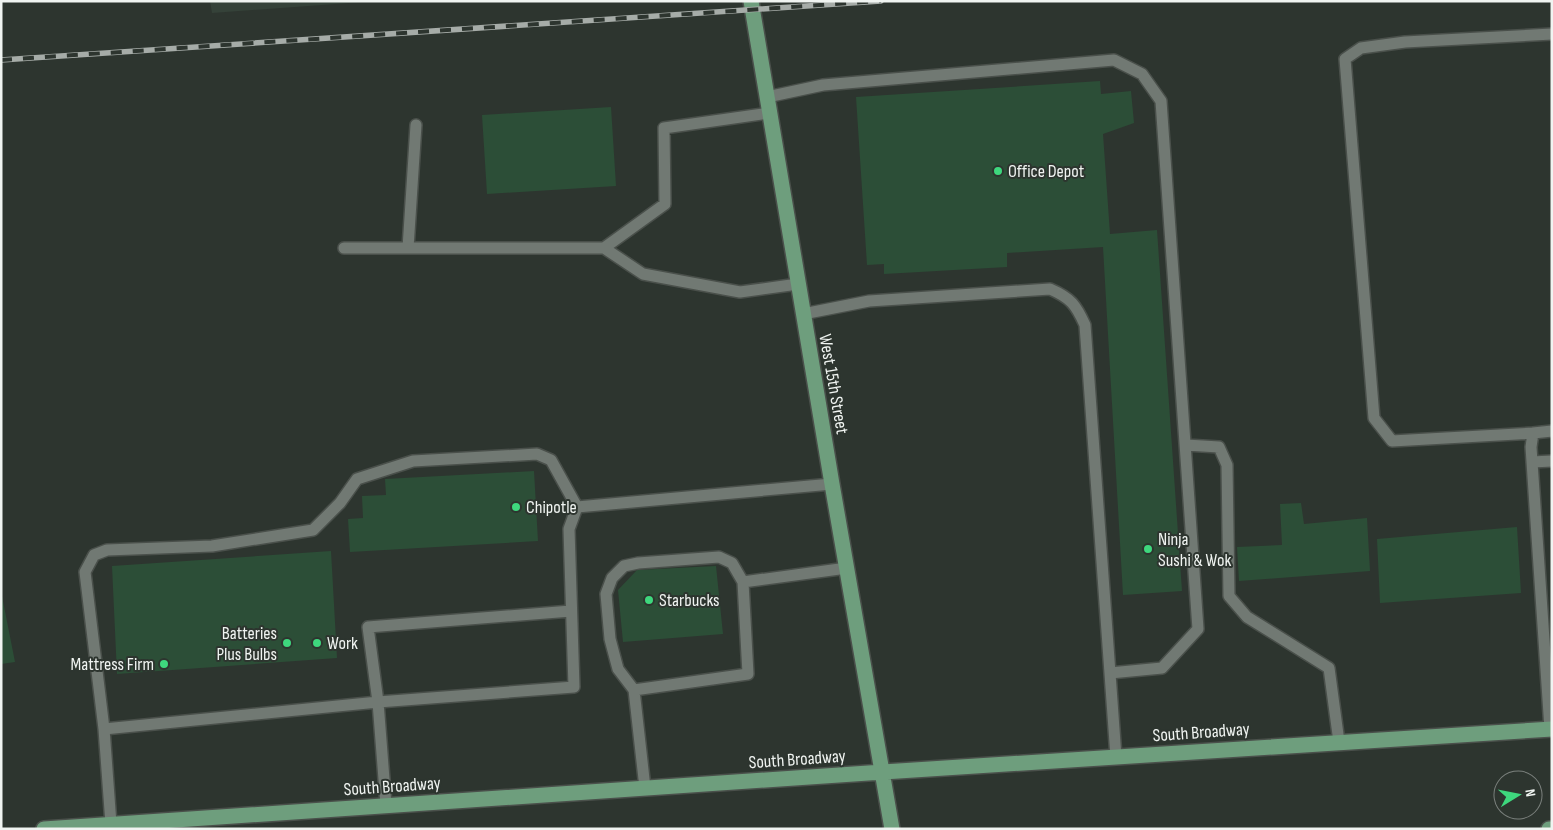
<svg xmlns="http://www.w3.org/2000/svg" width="1553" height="830" font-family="'Sofia Sans Condensed',sans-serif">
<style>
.built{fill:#354239}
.building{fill:#2c4e37}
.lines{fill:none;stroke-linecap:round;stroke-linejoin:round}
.lane-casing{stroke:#4a504b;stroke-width:14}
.primary-casing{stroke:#4a504b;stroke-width:18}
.lane{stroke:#717973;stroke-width:11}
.primary{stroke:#6e9e7d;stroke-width:15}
.rail-casing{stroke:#a6aca8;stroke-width:5.5}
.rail{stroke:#2d352f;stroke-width:4;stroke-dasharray:11;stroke-linecap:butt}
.poi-dot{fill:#3ed77d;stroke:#2d352f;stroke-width:2}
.labels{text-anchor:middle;stroke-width:4;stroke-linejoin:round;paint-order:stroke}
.poi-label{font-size:18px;fill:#f0f4f1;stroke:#2d352f;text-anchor:start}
.street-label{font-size:18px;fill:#f0f4f1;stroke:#2d352f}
</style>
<rect width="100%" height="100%" fill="#2d352f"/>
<!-- built -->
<path class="built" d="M210 1H376L212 13Z"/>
<!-- building -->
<path class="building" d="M1100 81 1101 94 1131 91 1134 123 1103 134 1110 234 1157 230 1182 591 1123 595 1103 247 1007 253V267L884 274V264L867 265 856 97Z
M611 107 616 186 487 194 482 115Z
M534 471 538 541 350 552 348 519 363 518 362 496 386 495 385 479Z
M1301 503 1304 524 1367 518 1370 571 1239 581 1237 547 1282 545 1280 504Z
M1517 527 1521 593 1380 603 1377 539Z
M331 551 337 658 117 674 112 566Z
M716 566 723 634 623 642 618 590 637 570Z
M1 591 15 662 1 664Z"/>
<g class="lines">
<!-- lane casing -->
<g class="lane-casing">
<path id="lane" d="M767 97 823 85 1114 60 1142 74 1161 101 1198 629 1162 668 1110 673
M344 248H604L643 274 740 292 798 284
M408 248 416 125
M604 248 665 204 664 128 769 113
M803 314 869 301 1050 289C1071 298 1076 305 1085 325L1116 757
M1533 433 1392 441 1374 418 1345 59 1361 48 1405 42 1552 34
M1186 445 1219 447 1227 465 1229 596 1247 617 1329 668 1339 742
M1532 462 1552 461
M743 582 847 568
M634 690 618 669 610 639 606 594 612 578 624 566 638 563 719 557 732 563 743 582 748 674 634 690 645 788
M104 729 85 572 94 555 107 550 212 546 313 530 340 503 357 479 413 461 537 454 551 460 577 507
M1550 729 1531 447 1533 433 1552 431
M386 805 378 702 368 627 571 611
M111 824 104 729 378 702 574 687 569 529 577 507 832 484"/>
</g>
<!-- primary casing -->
<g class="primary-casing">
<path id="primary" d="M751 1 832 484 892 829
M44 829 883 772 1552 729
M1549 829H1552"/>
</g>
<!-- lane -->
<use href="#lane" class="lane"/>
<!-- primary -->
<use href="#primary" class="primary"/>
<!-- rail casing -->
<g class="rail-casing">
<path id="rail" d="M1 60 881 1"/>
</g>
<!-- rail -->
<use href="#rail" class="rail"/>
</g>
<!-- markers -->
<g class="poi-dot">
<circle cx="998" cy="171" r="5"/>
<circle cx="516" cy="507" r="5"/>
<circle cx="1148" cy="549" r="5"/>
<circle cx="649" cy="600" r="5"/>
<circle cx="287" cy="643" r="5"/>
<circle cx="317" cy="643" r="5"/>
<circle cx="164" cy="664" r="5"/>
</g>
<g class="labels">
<!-- poi labels -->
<g class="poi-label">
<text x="1008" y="177">Office Depot</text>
<text x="526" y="513">Chipotle</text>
<text x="1158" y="545">Ninja<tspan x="1158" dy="21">Sushi &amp; Wok</tspan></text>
<text x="659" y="606">Starbucks</text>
<text x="277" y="639" text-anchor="end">Batteries<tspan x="277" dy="21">Plus Bulbs</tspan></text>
<text x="327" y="649">Work</text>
<text x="154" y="670" text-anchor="end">Mattress Firm</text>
</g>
<!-- street labels -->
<g class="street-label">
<text transform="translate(834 384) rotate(80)" y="6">West 15th Street</text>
<text transform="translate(1201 732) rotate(-4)" y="6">South Broadway</text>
<text transform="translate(797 759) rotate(-4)" y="6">South Broadway</text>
<text transform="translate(392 786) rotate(-4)" y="6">South Broadway</text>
</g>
</g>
<!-- border -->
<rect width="1553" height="830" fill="none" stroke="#f0f4f1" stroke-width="5"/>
<!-- north arrow -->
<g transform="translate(1518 795) rotate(80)"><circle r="24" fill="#2d352f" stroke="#7b817d"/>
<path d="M0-4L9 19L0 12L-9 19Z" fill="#3ed77d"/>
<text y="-8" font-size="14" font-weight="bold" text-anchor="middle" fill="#f0f4f1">N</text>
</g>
</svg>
